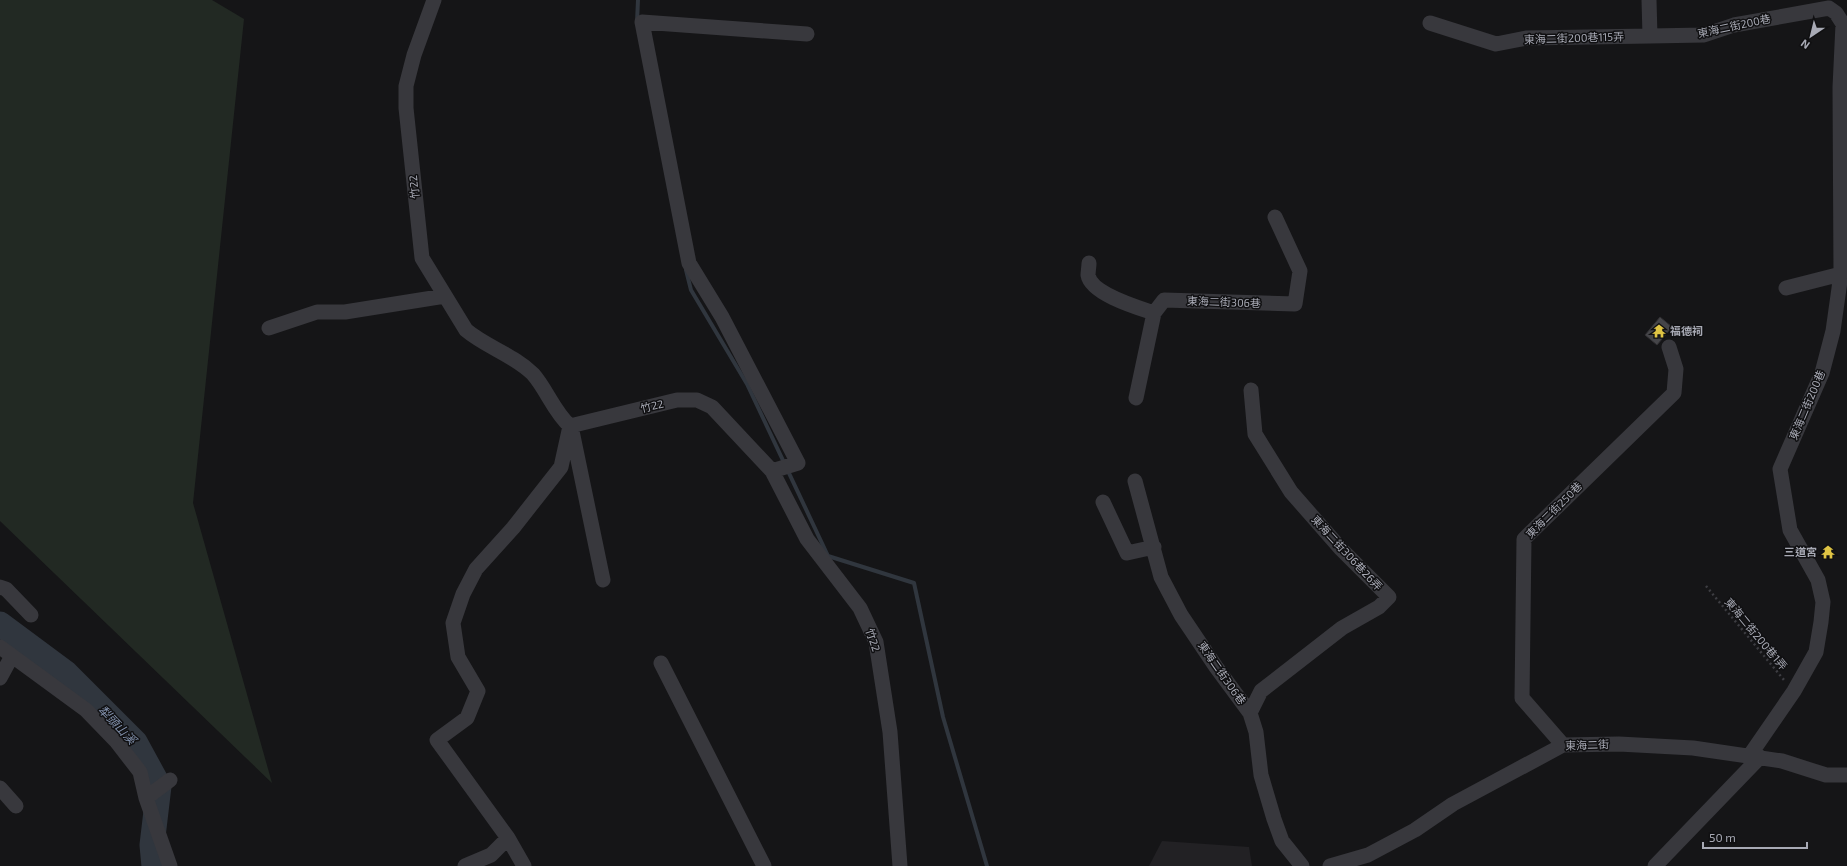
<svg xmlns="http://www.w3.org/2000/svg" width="1847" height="866" font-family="'Exo 2','Noto Sans TC',sans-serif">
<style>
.built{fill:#222124}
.green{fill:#222923}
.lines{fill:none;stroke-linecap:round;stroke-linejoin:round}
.stream{stroke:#30363e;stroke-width:4}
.river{stroke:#30363e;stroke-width:25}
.building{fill:#454549;stroke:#302f32}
.path{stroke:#3d3d42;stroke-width:2.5;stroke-dasharray:2 3;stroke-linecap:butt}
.minor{stroke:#38383d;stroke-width:15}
.labels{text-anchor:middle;stroke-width:3;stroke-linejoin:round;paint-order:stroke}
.street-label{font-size:11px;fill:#a8aab5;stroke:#101012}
.poi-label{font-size:11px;font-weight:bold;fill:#a8aab5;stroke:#101012;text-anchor:start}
.water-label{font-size:12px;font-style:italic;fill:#8392ad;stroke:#101012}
</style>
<rect width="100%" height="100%" fill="#151517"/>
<!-- built -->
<path class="built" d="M1162 841 1249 847 1252 866H1149Z"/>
<!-- green -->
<path class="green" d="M0 0H212L244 19 193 503 272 783 0 521Z"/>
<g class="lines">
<!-- stream -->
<path class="stream" d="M637 22 638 0
M686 270 691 290 747 384 828 556 914 583 943 717 987 866"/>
<!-- river -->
<path class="river" d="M0 624 66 673 135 742 159 786 152 845 154 866"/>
</g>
<!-- building -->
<path class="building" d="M1660 317 1672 327 1657 345 1645 335Z"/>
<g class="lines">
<!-- path -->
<path class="path" d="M1706 586 1784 680"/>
<!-- minor -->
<path class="minor" d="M434 0 414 55 406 86V108L422 258 466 330C486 347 514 355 533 374 547 390 554 412 570 426L677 400H697L712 407 772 471 807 539 860 608 876 642 890 732 900 866
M1649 0 1650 36 1704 35 1734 25 1829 8 1836 13 1843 24 1840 87 1841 274 1833 331 1822 373 1780 469 1790 530 1818 580 1823 602 1821 622 1816 652 1794 691 1750 755
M1430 23 1496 44 1526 38 1650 36
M1089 263C1089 267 1088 272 1088 275 1091 294 1139 308 1154 313
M1786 288 1841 274
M269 328 317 312H345L445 296
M1136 398 1154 313 1164 300 1295 304 1300 271 1275 217
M572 431 603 580
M772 471 798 463 722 317 689 263 642 22 807 34
M1135 481 1161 577 1181 615 1216 667 1250 713 1256 732 1261 775 1274 819 1282 841 1302 866
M1103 502 1127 553 1154 547
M0 587 6 589 31 615
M0 647 86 710 116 741 140 772 146 798 170 866
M661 663 764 866
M0 678 12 656
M1250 713 1261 691 1342 628 1379 607 1389 597 1341 549 1291 492 1255 434 1251 390
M1563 745 1522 698 1524 539 1674 393 1676 369 1669 347
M0 788 16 806
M146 798 170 780
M508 838 437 740 467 718 478 691 458 657 453 623 463 594 476 569 513 528 561 467 570 426
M465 866 491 855 508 838 524 866
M1330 866 1368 855 1415 830 1453 804 1563 745 1619 744 1693 748 1782 761 1826 775H1847
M1655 866 1760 757"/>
</g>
<!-- icons -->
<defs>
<g id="temple-bare" transform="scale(1.08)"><path d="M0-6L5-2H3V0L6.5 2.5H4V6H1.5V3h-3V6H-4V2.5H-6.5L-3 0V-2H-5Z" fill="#dfc444" stroke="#101012" stroke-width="2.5" paint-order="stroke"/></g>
</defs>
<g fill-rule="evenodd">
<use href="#temple-bare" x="1659" y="331"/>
<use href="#temple-bare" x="1828" y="552"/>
</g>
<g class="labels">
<!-- street labels -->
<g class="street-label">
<text transform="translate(1734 26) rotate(-12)" y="4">東海二街200巷</text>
<text transform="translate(1574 38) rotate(-2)" y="4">東海二街200巷115弄</text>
<text transform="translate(414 187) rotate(-96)" y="4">竹22</text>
<text transform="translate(1224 302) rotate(2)" y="4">東海二街306巷</text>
<text transform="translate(1807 405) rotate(-67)" y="4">東海二街200巷</text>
<text transform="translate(652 406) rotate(-13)" y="4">竹22</text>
<text transform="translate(1554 510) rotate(-45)" y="4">東海二街250巷</text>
<text transform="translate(1347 553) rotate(47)" y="4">東海二街306巷26弄</text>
<text transform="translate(1756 634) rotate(50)" y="4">東海二街200巷1弄</text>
<text transform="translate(873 640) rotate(72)" y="4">竹22</text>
<text transform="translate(1222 673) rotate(55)" y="4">東海二街306巷</text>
<text transform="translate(1587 745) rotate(-2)" y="4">東海二街</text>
</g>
<!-- poi labels -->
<g class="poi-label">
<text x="1670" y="335">福德祠</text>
<text x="1817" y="556" text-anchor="end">三道宮</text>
</g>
<!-- water labels -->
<g class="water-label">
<text transform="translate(117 725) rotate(46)" y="4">犁頭山溪</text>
</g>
</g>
<!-- north arrow -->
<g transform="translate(1811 36) rotate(215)" stroke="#101012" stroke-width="3" paint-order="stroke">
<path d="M0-3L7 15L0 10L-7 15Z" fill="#a8aab5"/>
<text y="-6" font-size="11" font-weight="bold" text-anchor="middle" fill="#a8aab5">N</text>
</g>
<!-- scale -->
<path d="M1703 842v6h104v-6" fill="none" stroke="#a8aab5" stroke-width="2"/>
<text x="1709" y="842" font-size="12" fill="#a8aab5" stroke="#101012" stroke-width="3" paint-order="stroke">50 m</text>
</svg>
